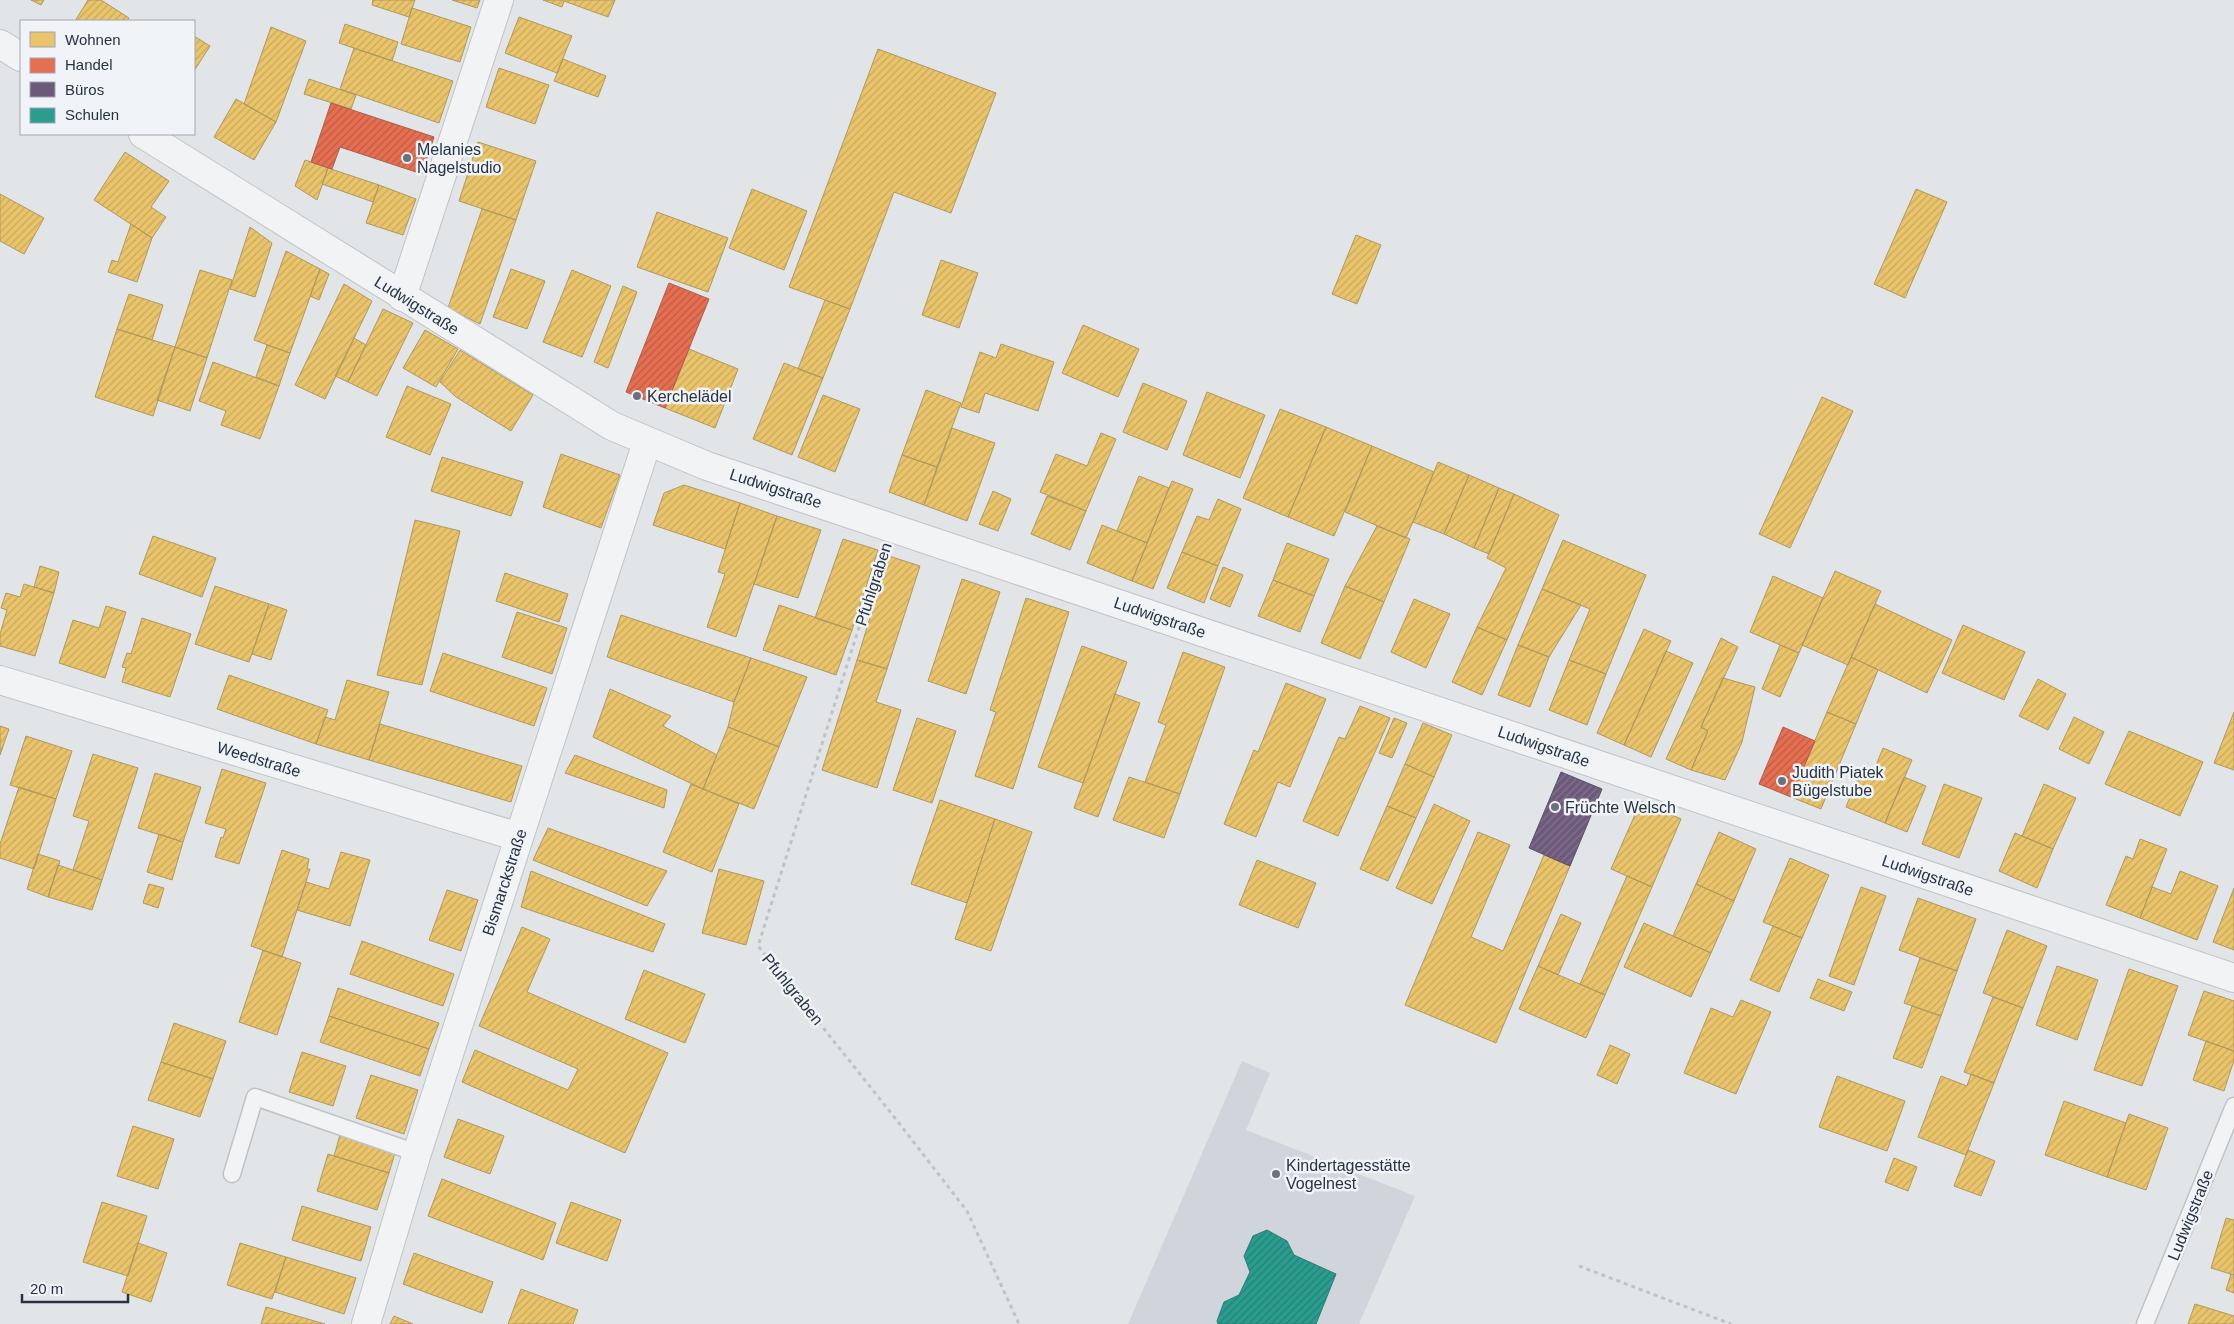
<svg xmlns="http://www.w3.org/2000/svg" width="2234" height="1324" font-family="Helvetica,sans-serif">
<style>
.built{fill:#d0d5db}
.homes{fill:url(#homes-hatch);stroke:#af985e}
.shops{fill:url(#shops-hatch);stroke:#ae5d4c}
.offices{fill:url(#offices-hatch);stroke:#584e69}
.schools{fill:url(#schools-hatch);stroke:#297d78}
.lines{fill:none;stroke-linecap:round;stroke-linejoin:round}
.lane-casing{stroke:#c0c3c6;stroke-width:19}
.street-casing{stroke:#c0c3c6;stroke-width:30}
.path{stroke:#c0c3c6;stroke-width:3;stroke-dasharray:4 4;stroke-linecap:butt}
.lane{stroke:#f2f3f4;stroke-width:16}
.street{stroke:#f2f3f4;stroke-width:28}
.poi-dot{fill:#69717c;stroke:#f0f3f7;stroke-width:2}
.labels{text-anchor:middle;stroke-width:5;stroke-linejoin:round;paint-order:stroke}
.poi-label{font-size:16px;fill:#283342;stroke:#f0f3f7;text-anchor:start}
.street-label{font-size:16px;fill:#283342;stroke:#f0f3f7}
</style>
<defs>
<pattern id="homes-hatch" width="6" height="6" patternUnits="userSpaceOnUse" patternTransform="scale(1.25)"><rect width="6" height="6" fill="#e9c46a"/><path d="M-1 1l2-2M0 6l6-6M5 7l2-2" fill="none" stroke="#c8a95d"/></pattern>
<pattern id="shops-hatch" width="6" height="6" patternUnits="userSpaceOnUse" patternTransform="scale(1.25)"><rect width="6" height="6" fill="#e76f51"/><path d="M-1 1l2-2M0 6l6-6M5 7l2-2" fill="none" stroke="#bb5c45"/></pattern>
<pattern id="offices-hatch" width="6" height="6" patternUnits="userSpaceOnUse" patternTransform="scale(1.25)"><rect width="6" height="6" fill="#6d597a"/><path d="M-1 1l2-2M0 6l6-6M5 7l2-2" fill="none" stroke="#81738d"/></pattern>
<pattern id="schools-hatch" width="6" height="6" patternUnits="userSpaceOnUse" patternTransform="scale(1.25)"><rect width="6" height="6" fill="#2a9d8f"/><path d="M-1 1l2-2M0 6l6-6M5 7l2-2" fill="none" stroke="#248176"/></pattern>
</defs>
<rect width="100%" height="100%" fill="#e2e5e8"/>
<!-- built -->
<path class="built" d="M1242 1061 1270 1073 1246 1130 1415 1196 1359 1324H1128Z"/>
<!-- homes -->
<path class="homes" d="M31 0H44L41 5Z
M88 0H101L129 18 127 21H75Z
M373 0H415L409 17 372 5Z
M452 0H480L477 8Z
M543 0H615L608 17 564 1 562 7Z
M412 8 471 27 460 62 401 44Z
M519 17 572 36 557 73 505 53Z
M345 24 398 42 392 61 339 43Z
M271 27 306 41 276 122 244 104Z
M194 36 210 46 194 71Z
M354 48 453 81 439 123 340 89Z
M878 49 996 93 951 213 894 192 850 309 789 287Z
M563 59 606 76 598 97 554 81Z
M499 68 549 85 535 124 486 107Z
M309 79 356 95 351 109 304 94Z
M236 99 276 122 254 160 214 137Z
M478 142 536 161 516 220 459 201Z
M125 152 169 181 151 207 166 217 152 238 94 200Z
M305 160 328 168 317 200 295 186Z
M328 168 379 185 373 202 322 184Z
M379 185 416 199 403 235 366 223Z
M752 189 807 211 784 270 729 248Z
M1916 189 1947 202 1905 298 1874 284Z
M0 194 44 218 24 254 0 241Z
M482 209 516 220 480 324 448 308Z
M657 212 728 238 708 292 637 267Z
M131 224 152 238 137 282 108 272 112 260 118 262Z
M250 227 272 243 255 297 230 289Z
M1356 235 1381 245 1357 304 1332 294Z
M286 251 320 269 290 353 254 340Z
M941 260 978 273 959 328 922 315Z
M320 269 329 274 319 300 310 296Z
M511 269 545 281 527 329 493 317Z
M200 270 232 280 207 358 175 347Z
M572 270 611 286 582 357 543 342Z
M344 284 372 301 325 399 295 385Z
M623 286 637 292 608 368 594 362Z
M129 294 163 305 152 340 117 329Z
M825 300 850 309 823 378 798 369Z
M383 309 413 323 377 396 348 382Z
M1083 325 1139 349 1118 397 1062 373Z
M117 329 175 347 153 416 95 397Z
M425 330 458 349 436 387 403 368Z
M354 338 366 345 348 382 335 376Z
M1001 344 1054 362 1038 411 985 393 979 413 961 407 980 352 996 358Z
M267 345 290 353 279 386 256 377Z
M175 347 207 358 190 411 157 400Z
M689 349 738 369 715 428 665 408Z
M460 350 533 395 511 431 456 397 440 382Z
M213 362 279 386 260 439 221 425 226 411 199 401Z
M784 363 823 378 792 455 753 439Z
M1143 383 1187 401 1167 450 1123 432Z
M407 386 451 404 430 455 386 437Z
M926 390 961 403 937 467 902 455Z
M1207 392 1265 415 1240 478 1183 455Z
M823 395 860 409 835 472 798 457Z
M1822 397 1853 411 1790 548 1759 534Z
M1280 409 1326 427 1288 517 1243 498Z
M1326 427 1372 446 1334 536 1288 517Z
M952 428 995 443 967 521 924 505Z
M1101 433 1116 439 1086 511 1040 492 1056 454 1087 466Z
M1372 446 1434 472 1406 538 1345 512Z
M561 454 620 475 601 528 543 507Z
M902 455 937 467 924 505 889 492Z
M442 457 523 482 511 516 431 491Z
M1438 462 1469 475 1444 534 1413 522Z
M1469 475 1499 488 1474 548 1444 534Z
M1139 476 1169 488 1147 543 1117 531Z
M1172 481 1193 489 1153 589 1132 581Z
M684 485 740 503 725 549 653 525 664 493Z
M1499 488 1514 494 1489 554 1474 548Z
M993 491 1011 499 998 531 979 524Z
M1514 494 1559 515 1507 640 1477 627 1506 568 1487 558Z
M1047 496 1086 511 1070 550 1031 534Z
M1218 499 1241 509 1218 566 1182 552 1197 516 1209 520Z
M740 503 777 516 736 637 707 627 725 574 718 572Z
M777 516 821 530 798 598 754 584Z
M415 520 460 531 422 685 377 675Z
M1102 525 1147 543 1132 581 1087 563Z
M1377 526 1410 539 1384 602 1345 586Z
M153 536 216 558 202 597 139 574Z
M843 539 878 550 852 630 815 618Z
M1563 540 1646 575 1606 674 1569 660 1590 609 1542 589Z
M1287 543 1329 559 1314 596 1273 580Z
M1182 552 1218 566 1204 603 1167 588Z
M889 556 920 566 887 669 857 660Z
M40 566 59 572 54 593 34 587Z
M1223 567 1243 575 1230 607 1210 599Z
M1835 571 1881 591 1848 665 1802 645Z
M505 573 568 594 559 622 496 601Z
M1773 576 1823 598 1799 653 1750 632Z
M962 579 1000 592 966 694 928 681Z
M1273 580 1314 596 1300 632 1258 616Z
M24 584 54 593 35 656 0 646V634L7 610 1 608 6 593 20 597Z
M215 586 269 604 249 662 195 644Z
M1345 586 1384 602 1360 659 1321 643Z
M1542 589 1581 605 1549 657 1518 645Z
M1026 598 1069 612 1013 789 975 776 996 712 990 710Z
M1414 599 1450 614 1426 668 1391 652Z
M269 604 287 610 271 660 252 654Z
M1875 604 1952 640 1927 693 1851 657Z
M779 605 852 630 836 675 763 650Z
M106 606 126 612 105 678 59 663 73 620 99 628Z
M517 612 567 628 552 674 502 657Z
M621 615 751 658 734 702 607 657Z
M142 618 191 634 170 697 122 682 126 668 122 667 127 653 131 654Z
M1963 625 2025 652 2004 700 1942 673Z
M1477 627 1507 640 1482 695 1452 682Z
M1644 629 1671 641 1624 745 1597 733Z
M1721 638 1738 647 1701 727 1708 731 1691 770 1666 759Z
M1518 645 1549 657 1530 707 1498 695Z
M1780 645 1799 653 1780 697 1762 689Z
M1082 646 1127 662 1083 783 1038 767Z
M1666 651 1693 663 1651 757 1624 745Z
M1183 652 1225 667 1180 794 1145 782 1166 725 1158 722Z
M443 653 547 688 534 726 430 691Z
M1851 657 1878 670 1856 724 1827 712Z
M751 658 807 677 779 747 728 727 734 702Z
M857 660 887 669 876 702 901 710 877 788 822 770Z
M1569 660 1606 674 1587 725 1549 710Z
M229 675 328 710 316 744 217 709Z
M1723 678 1755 687 1742 742 1725 780 1691 770 1708 731 1701 727Z
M2038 679 2066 694 2048 730 2019 716Z
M347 680 389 692 369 760 316 744 325 717 335 720Z
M1286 683 1326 699 1290 787 1278 782 1256 837 1224 824 1254 750 1258 752Z
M610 689 671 716 663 726 717 755 703 789 593 737Z
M1115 694 1140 703 1098 817 1074 808Z
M1360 706 1390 718 1338 836 1303 821 1339 737 1345 739Z
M1827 712 1856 724 1821 809 1791 797Z
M2234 712V770L2214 763Z
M2074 717 2104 732 2089 764 2059 749Z
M917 718 956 731 932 803 893 790Z
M1394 718 1407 723 1392 758 1379 753Z
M1423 723 1452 735 1434 777 1405 764Z
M380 724 522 766 511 802 369 760Z
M0 726 9 729 0 755Z
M728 727 779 747 754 809 703 789Z
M2129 731 2203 762 2180 816 2105 784Z
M26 736 72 751 56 799 10 785Z
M1883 748 1912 760 1885 823 1846 807 1859 775 1870 780Z
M93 754 138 768 102 880 73 870 89 821 73 816Z
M575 755 667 790 664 808 565 773Z
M1405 764 1434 777 1416 818 1387 806Z
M222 769 266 783 239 864 215 857 221 837 223 838 226 829 205 823Z
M155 773 201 787 183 842 138 828Z
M1129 777 1180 794 1164 838 1113 820Z
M1904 777 1926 786 1907 832 1885 823Z
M691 784 739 804 712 872 663 852Z
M1944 784 1982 798 1959 858 1922 844Z
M2044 784 2076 798 2053 849 2022 836Z
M19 787 56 799 34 869 0 858V844Z
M940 800 995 819 967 903 911 884Z
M1641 801 1681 819 1652 887 1611 869Z
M1434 804 1470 821 1432 904 1396 888Z
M1387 806 1416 818 1388 881 1360 869Z
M995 819 1032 832 991 951 955 939Z
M548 828 667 871 647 906 533 860Z
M1478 832 1510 845 1471 937 1503 951 1544 855 1570 866 1496 1043 1405 1005Z
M1719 832 1756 849 1734 901 1696 884Z
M2015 833 2053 849 2037 888 1999 871Z
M159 834 183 842 172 880 147 872Z
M2140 839 2167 849 2140 918 2106 905 2126 856 2133 859Z
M282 850 309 859 307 869H310L282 957 251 946Z
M341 852 370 860 350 926 297 910 306 882 329 889Z
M38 854 60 861 48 897 27 889Z
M1790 858 1829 875 1802 938 1763 922Z
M1257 860 1316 883 1298 928 1239 905Z
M58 865 102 880 92 910 48 897Z
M719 869 764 881 746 945 702 933Z
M531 871 665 924 653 952 521 907Z
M2180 871 2218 886 2197 940 2140 918 2152 887 2171 894Z
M1627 876 1652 887 1605 995 1580 984Z
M149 884 164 888 158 908 143 903Z
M1696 884 1734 901 1711 953 1673 936Z
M1861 887 1886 896 1854 985 1829 976Z
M2234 888V950L2213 942Z
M447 890 478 900 461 951 429 940Z
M1918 898 1976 919 1957 971 1899 950Z
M1561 914 1581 923 1558 975 1538 966Z
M1644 923 1711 953 1691 997 1624 967Z
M1773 926 1802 938 1779 992 1750 980Z
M522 927 550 939 527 992 668 1053 625 1153 462 1082 475 1050 568 1090 578 1069 479 1026Z
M2007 930 2047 946 2023 1008 1983 993Z
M362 941 454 974 443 1006 350 974Z
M263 950 301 963 277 1035 239 1022Z
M1920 958 1957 971 1941 1016 1904 1003Z
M1538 966 1605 995 1586 1038 1519 1009Z
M2057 966 2098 980 2077 1040 2036 1025Z
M2129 969 2178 986 2142 1086 2094 1070Z
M644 970 705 994 685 1043 625 1019Z
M1818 979 1852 992 1844 1011 1810 998Z
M338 988 439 1023 429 1049 329 1016Z
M2204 991 2234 1001V1051L2188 1035Z
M1993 997 2023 1008 1994 1083 1964 1072Z
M1741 1000 1771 1012 1736 1094 1684 1073 1711 1008 1733 1017Z
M1912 1006 1941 1016 1922 1068 1893 1058Z
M329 1016 429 1049 420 1076 320 1042Z
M174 1023 226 1041 213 1079 161 1062Z
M2206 1041 2234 1051V1060L2224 1091 2193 1080Z
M1610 1045 1630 1054 1617 1084 1597 1075Z
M302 1052 346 1066 333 1106 289 1092Z
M161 1062 213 1079 200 1117 148 1100Z
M1971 1074 1994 1083 1966 1155 1918 1137 1941 1076 1967 1086Z
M371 1075 418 1090 404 1134 356 1118Z
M1837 1076 1905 1101 1887 1151 1819 1127Z
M2064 1101 2126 1123 2107 1177 2045 1155Z
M2129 1114 2168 1128 2146 1190 2107 1177Z
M458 1119 504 1136 490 1174 444 1157Z
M133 1126 174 1139 158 1189 117 1176Z
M340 1135 395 1153 389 1173 334 1156Z
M1968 1150 1995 1161 1981 1196 1954 1186Z
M328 1154 389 1173 377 1210 317 1191Z
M1894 1158 1917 1167 1908 1191 1885 1182Z
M442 1179 556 1223 543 1260 428 1216Z
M102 1202 147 1216 128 1276 83 1262Z
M571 1202 621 1220 607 1261 556 1243Z
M302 1206 371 1227 361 1261 292 1240Z
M2226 1218 2234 1220V1275L2211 1268Z
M138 1243 167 1253 151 1302 122 1292Z
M240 1243 286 1257 272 1299 227 1285Z
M414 1253 493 1282 482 1313 403 1284Z
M286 1257 356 1278 344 1314 275 1292Z
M2231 1274 2234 1275V1293L2226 1290Z
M521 1289 578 1310 573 1324H508Z
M2195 1304 2234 1316V1324H2188Z
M266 1307 325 1324H261Z
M394 1316 413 1324H390Z"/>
<!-- shops -->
<path class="shops" d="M331 103 434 137 422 174 340 147 332 169 311 162Z
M669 283 709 299 665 408 626 392Z
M1783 727 1815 741 1791 797 1759 784Z"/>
<!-- offices -->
<path class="offices" d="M1561 772 1602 789 1570 866 1529 848Z"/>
<!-- schools -->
<path class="schools" d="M1267 1230 1287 1241 1294 1255 1336 1274 1316 1324H1218L1217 1321 1224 1302 1239 1295 1250 1272 1244 1256 1253 1236Z"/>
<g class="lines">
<!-- lane casing -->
<g class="lane-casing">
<path id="lane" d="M232 1174 255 1097 417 1153
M2145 1324 2234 1106"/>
</g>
<!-- street casing -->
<g class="street-casing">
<path id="street" d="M0 44 21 57
M143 134 612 426 707 466 2234 978
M402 297 499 0
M0 680 519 837
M366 1324 417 1153 647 442"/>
</g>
<!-- path -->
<path class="path" d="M881 558 758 946 895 1118 967 1211 1019 1324
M1579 1266 1731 1324"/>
<!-- lane -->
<use href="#lane" class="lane"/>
<!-- street -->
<use href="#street" class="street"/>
</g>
<!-- markers -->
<g class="poi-dot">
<circle cx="407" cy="158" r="5"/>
<circle cx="637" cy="396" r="5"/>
<circle cx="1782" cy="781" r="5"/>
<circle cx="1555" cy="807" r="5"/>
<circle cx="1276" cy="1174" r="5"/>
</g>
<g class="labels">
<!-- poi labels -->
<g class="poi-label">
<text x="417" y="155">Melanies<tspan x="417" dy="18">Nagelstudio</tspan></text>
<text x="647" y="402">Kerchelädel</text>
<text x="1792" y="778">Judith Piatek<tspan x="1792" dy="18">Bügelstube</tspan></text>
<text x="1565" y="813">Früchte Welsch</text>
<text x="1286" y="1171">Kindertagesstätte<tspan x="1286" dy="18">Vogelnest</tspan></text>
</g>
<!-- street labels -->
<g class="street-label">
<text transform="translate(417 305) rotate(32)" y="6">Ludwigstraße</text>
<text transform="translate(776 488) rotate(18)" y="6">Ludwigstraße</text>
<text transform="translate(873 584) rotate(-72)" y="6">Pfuhlgraben</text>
<text transform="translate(1160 617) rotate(19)" y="6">Ludwigstraße</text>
<text transform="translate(1544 746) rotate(19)" y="6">Ludwigstraße</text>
<text transform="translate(259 759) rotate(17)" y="6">Weedstraße</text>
<text transform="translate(1928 875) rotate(19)" y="6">Ludwigstraße</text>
<text transform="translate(504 882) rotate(-72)" y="6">Bismarckstraße</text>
<text transform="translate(793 989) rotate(51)" y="6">Pfuhlgraben</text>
<text transform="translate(2190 1215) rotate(-68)" y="6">Ludwigstraße</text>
</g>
</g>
<!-- legend -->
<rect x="20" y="20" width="175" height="115" fill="#f0f3f7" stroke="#a0a6af"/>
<rect x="30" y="32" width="25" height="15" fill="#e9c46a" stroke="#a0a6af"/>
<text x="65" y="45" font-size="15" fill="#283342">Wohnen</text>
<rect x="30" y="58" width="25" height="15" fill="#e76f51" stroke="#a0a6af"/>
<text x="65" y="70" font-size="15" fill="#283342">Handel</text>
<rect x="30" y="82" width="25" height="15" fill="#6d597a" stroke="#a0a6af"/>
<text x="65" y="95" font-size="15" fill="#283342">Büros</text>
<rect x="30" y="108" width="25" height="15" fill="#2a9d8f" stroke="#a0a6af"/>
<text x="65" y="120" font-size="15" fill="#283342">Schulen</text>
<!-- scale -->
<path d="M22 1294v8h106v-8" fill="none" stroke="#283342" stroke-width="2.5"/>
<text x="30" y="1294" font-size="15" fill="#283342" stroke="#f0f3f7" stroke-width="4" paint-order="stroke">20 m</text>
</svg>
